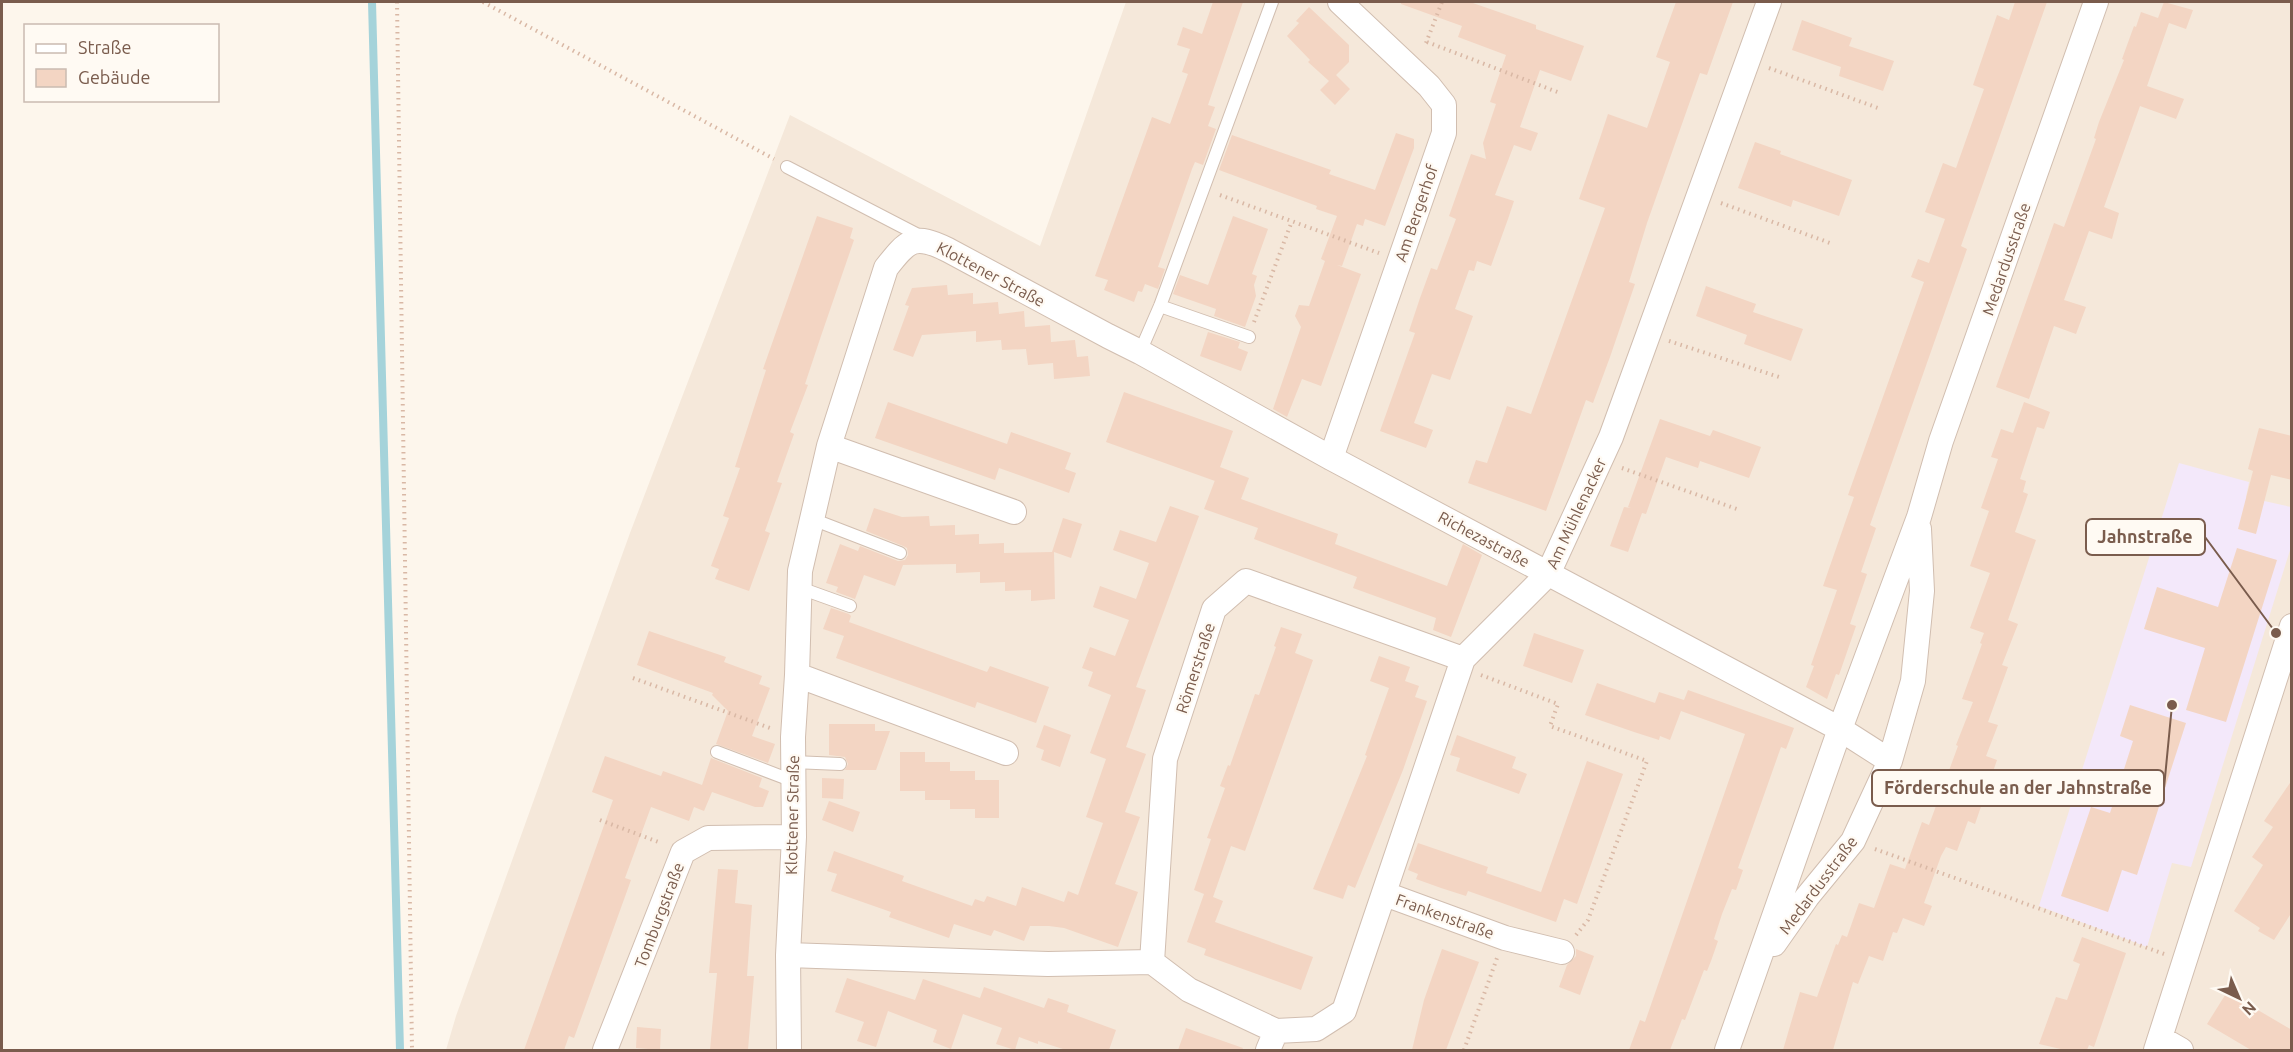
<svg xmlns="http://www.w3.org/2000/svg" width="2293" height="1052" font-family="Ubuntu,sans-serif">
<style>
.residential{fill:#f5e8da}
.education{fill:#f3e8fa}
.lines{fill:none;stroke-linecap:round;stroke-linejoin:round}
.stream{stroke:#a5d3da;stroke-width:8}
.building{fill:#f3d5c3}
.service-casing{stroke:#d1beb0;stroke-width:14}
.minor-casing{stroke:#d1beb0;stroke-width:26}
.path{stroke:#d9b8a5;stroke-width:4;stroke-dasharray:1.5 4.5;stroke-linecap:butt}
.service{stroke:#fff;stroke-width:12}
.minor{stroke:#fff;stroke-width:24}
.labels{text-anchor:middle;stroke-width:4.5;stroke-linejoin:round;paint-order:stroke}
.street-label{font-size:16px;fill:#7a5c4d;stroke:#fffaf3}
.leader{fill:none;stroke:#7a5c4d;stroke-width:2}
.callout-dot{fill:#7a5c4d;stroke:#fffaf3;stroke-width:2}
.callout{fill:#fffaf3;stroke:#7a5c4d;stroke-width:2}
.callout-label{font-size:18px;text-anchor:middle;font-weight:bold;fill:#7a5c4d}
</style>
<rect width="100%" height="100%" fill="#fdf6ec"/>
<!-- residential -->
<path class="residential" d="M1126 2H2291V1050H446L456 1016 630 533 790 115 1040 246Z"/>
<!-- education -->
<path class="education" d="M2179 463 2249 482 2246 497 2291 507V547L2191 867 2172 863 2147 947 2039 906Z"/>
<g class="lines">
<!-- stream -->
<path class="stream" d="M372 2 400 1050"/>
</g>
<!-- building -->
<path class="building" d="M1213 2H1243L1208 105 1215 107 1208 126 1216 129 1203 165 1195 162 1192 169 1158 267 1165 269 1158 289 1145 284 1142 292 1138 291 1134 302 1104 290 1108 280 1095 276 1152 117 1170 124 1188 74 1182 72 1190 49 1177 45 1183 27 1202 34Z
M1401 2H1470L1536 25V29L1584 46 1571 81 1540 70 1520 127 1538 133 1531 151 1514 145 1495 195 1514 201 1508 219 1491 266 1477 261 1474 271 1469 270 1455 309 1473 316 1450 380 1432 374 1414 423 1433 430 1426 448 1380 431 1415 333 1409 331 1420 298 1431 268 1437 270 1456 219 1449 216 1471 154 1486 159 1483 143 1496 104 1490 102 1506 55 1458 37 1462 26 1401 4Z
M1676 2H1733L1707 75 1700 73 1647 223 1629 282 1635 284 1610 357 1593 403 1586 400 1546 511 1468 483 1476 460 1487 463 1507 406 1531 414 1605 208 1579 199 1599 141 1608 114 1647 128 1670 62 1656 57Z
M2015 2H2047L1961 246 1967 249 1870 525 1876 528 1861 572 1867 574 1850 624 1856 626 1839 675 1836 674 1827 699 1806 687 1814 666 1811 665 1837 590 1823 586 1854 497 1848 495 1924 282 1911 277 1918 259 1929 263 1945 219 1925 212 1943 163 1956 168 1984 89 1973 85 1997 15 2009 20Z
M2164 2 2193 10 2186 29 2169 23 2147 86 2184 99 2176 119 2140 106 2104 207 2119 213 2112 239 2089 231 2064 300 2086 307 2076 334 2054 326 2029 399 1996 387 2054 223 2064 227 2096 139 2094 138 2099 122 2124 60 2122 59 2134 26 2136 27 2141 12 2158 18Z
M1309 7 1349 45V62L1336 75 1350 89 1335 105 1320 90 1329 81 1308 62 1310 60 1287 36 1299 23 1296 21Z
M1802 20 1852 38 1849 46 1894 61 1883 91 1839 76 1841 67 1792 50Z
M1396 133 1414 139V148L1385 226 1365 219 1363 226 1357 224 1342 266 1337 265 1361 274 1321 386 1302 379 1287 417 1273 409 1301 327 1295 316 1299 305 1309 306 1325 261 1321 259 1337 216 1316 209 1317 206 1219 170 1232 135 1331 170 1329 174 1375 190Z
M1755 142 1781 151 1780 154 1852 180 1839 216 1793 200 1791 207 1738 188Z
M817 216 853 228 850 238 854 240 821 336 805 384 808 385 790 432 794 434 777 482 782 483 765 531 770 533 749 591 715 579 719 569 711 566 729 518 723 516 740 468 735 467 766 370 763 369Z
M1233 216 1268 229 1252 274 1257 276 1254 285 1256 296 1245 327 1214 316 1216 309 1173 294 1180 275 1208 285Z
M947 285 948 295 973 293V304L998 302 999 314 1024 311 1025 327 1050 325 1051 342 1075 340 1077 357 1088 356 1090 376 1054 379 1053 363 1028 365 1026 349 1002 350 1001 340 976 342V331L922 335 913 357 893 350 909 306 905 305 912 288Z
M1706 286 1756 304 1753 312 1803 329 1791 361 1744 344 1747 335 1696 316Z
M1208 332 1240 342 1238 348 1248 352 1241 371 1200 356Z
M1124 392 1233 431 1215 481 1106 442Z
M888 402 1007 444 1011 432 1071 453 1065 469 1076 473 1069 493 999 468 995 480 875 438Z
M2024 402 2050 412 2044 429 2037 427 2020 479 2026 481 2023 492 2028 494 2015 532 2036 540 2008 620 2018 624 2002 665 2008 667 1988 722 1998 725 1986 756 1997 760 1975 824 1968 821 1957 851 1946 847 1941 856 1924 903 1932 906 1924 926 1903 918 1897 933 1893 932 1883 961 1869 956 1858 984 1853 982 1833 1050H1783L1800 992 1817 997 1836 944 1838 945 1842 935 1847 937 1859 903 1874 908 1890 864 1905 869 1922 822 1929 825 1958 746 1956 745 1973 702 1962 699 1982 644 1980 643 1984 633 1970 628 1990 573 1970 566 1989 511 1981 508 1998 459 1991 457 2001 429 2013 433Z
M1660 419 1710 436 1713 430 1761 447 1749 478 1700 461 1698 468 1666 457 1646 514 1642 513 1628 552 1610 546 1624 507 1631 508 1628 507Z
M2259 428 2292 436V480L2271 475 2256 534 2238 529 2253 471 2248 469Z
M1220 467 1249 478 1241 499 1338 534 1335 544 1447 586 1463 544 1482 555 1451 637 1433 630 1436 618 1353 588 1357 577 1254 539 1258 528 1204 509Z
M1170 506 1199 516 1136 687 1146 690 1126 747 1146 754 1125 812 1140 817 1115 884 1138 892 1118 947 1064 928 1049 926H1030L1024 941 994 930 991 936 954 924 949 938 889 917 891 912 831 891 837 874 827 871 834 851 904 876 902 881 972 906 975 899 984 902 987 896 1016 906 1022 887 1064 902 1068 891 1078 895 1103 823 1086 817 1106 759 1090 753 1111 695 1088 686 1093 672 1082 668 1090 647 1115 656 1129 620 1093 607 1100 586 1136 599 1149 563 1113 550 1120 530 1156 542Z
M874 508 902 517 929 516 930 526 955 525V535L979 534V544L1004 543V553L1052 552 1063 518 1082 524 1071 558 1054 552 1055 599 1031 601V590L1005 591V582L980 583V572L956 573V564L903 565 895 586 864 575 855 599 836 592 838 587 826 583 840 544 858 551 860 546 898 561 905 560 908 555 907 548 903 546 866 531Z
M2237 548 2277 560 2226 722 2186 710 2205 648 2144 629 2157 587 2218 607Z
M831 608 849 614 851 616 848 625 849 622 987 672 990 666 1049 687 1036 723 977 702 975 708 836 658 844 636 823 629Z
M1281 627 1302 634 1295 653 1313 660 1245 851 1231 846 1213 897 1223 901 1215 922 1313 957 1301 990 1204 955 1206 949 1187 942 1204 894 1194 890 1211 839 1207 838 1225 788 1220 786 1228 765 1230 766 1255 694 1259 695 1276 647 1274 646Z
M649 631 726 657 724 662 762 676 759 684 770 688 752 736 775 744 768 763 716 744 728 711 712 695 713 693 637 665Z
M1534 633 1584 650 1572 683 1523 666Z
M1379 656 1410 667 1405 681 1419 686 1415 697 1427 701 1403 770 1355 888 1348 885 1343 899 1313 889 1367 756 1365 755 1389 688 1370 681Z
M1597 683 1655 703 1659 692 1684 700 1688 690 1794 728 1786 749 1781 747 1747 843 1738 868 1743 870 1736 890 1732 889 1722 914 1714 939 1718 941 1711 961 1707 971 1704 970 1685 1020 1682 1019 1670 1050H1629L1640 1020 1645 1022 1745 734 1681 711 1670 740 1660 736 1659 740 1634 732 1585 715Z
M2130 705 2186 723 2137 875 2122 870 2108 912 2061 896 2091 807 2110 813 2133 741 2120 736Z
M829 724H875V731H890L876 770H845L848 764 845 757 829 755Z
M1044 725 1071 735 1060 767 1041 760 1044 750 1036 747Z
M1457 735 1516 757 1512 768 1527 774 1519 794 1456 771 1460 758 1450 755Z
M900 752H925V762H950V771H975V780H999V818H975V809H950V800H925V791H900Z
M605 756 661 776 663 771 702 785 711 758 762 778 759 787 769 791 763 807H755L712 792 704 811 694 807 689 821 651 807 625 878 631 880 574 1038 569 1036 564 1050H524L613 800 592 792Z
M1587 761 1623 774 1577 904 1564 899 1556 922 1468 891 1466 896 1441 888 1416 879 1418 874 1408 870 1418 843 1488 867 1486 873 1541 892Z
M822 778 844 779 843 799 822 798Z
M2292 780V912L2274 940 2258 931 2260 928 2234 911 2263 865 2252 857 2273 827 2264 821Z
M829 801 860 812 853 832 822 820Z
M718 869 738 870 735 903 752 905 747 976H754L748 1050H710L717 973H709Z
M2082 937 2126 953 2094 1047 2089 1045 2087 1050H2065L2039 1044 2056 997 2067 1000 2080 964 2073 961Z
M1442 949 1479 962 1446 1050H1412L1424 1000Z
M1576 949 1594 956 1580 995 1559 987 1567 965 1576 956Z
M847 978 915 1000 923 979 980 998 984 987 1044 1008 1048 998 1069 1005 1067 1012 1116 1030 1109 1050H1066L1038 1041V1044L1019 1037 1015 1050 996 1044 1002 1028 963 1014 951 1049 933 1042 937 1030 888 1011 876 1047 857 1041 864 1022 835 1012Z
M2227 992 2292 1030V1050H2251L2207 1024Z
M637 1027 661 1029 660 1050 636 1048Z
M1186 1028 1243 1048 1242 1050H1178Z"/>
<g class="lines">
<!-- service casing -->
<g class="service-casing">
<path id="service" d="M787 167 924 238
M1160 306 1249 337
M1140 352 1160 306 1272 2
M812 519 900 553
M800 588 850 606
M717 752 793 781
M793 762 840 764"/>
</g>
<!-- minor casing -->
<g class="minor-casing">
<path id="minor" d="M829 446 1014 512
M1331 458 1444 133V105L1429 86 1340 2
M797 675 1006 753
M1385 894 1505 938 1562 952
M1774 944 1807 897 1853 841 1890 761 1913 681 1922 591 1919 529
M788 955 1048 964 1152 962 1165 759 1214 609 1246 581 1463 659
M1152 962 1189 990 1276 1031
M2160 1038 2181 1050
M605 1050 683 852 708 838 794 837
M789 1050 788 955 794 837 793 737 797 675 800 571 829 446 886 268C908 240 914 233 948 250L1108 336 1140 352 1331 458 1840 729 1890 761
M1268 1050 1276 1031 1316 1029 1344 1011 1463 659 1548 574 1611 437 1769 2
M1727 1050 1840 729 1919 517 1941 441 2096 2
M2156 1050 2292 626"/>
</g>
<!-- path -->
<path class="path" d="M397 2 412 1050
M483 2 774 159
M1427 42 1560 93
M1426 43 1442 2
M1769 68 1878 108
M1220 195 1379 253
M1721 203 1830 243
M1254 322 1292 221
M1669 341 1782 378
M1622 468 1737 509
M1481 675 1558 704 1550 726 1647 761 1588 920 1576 935
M633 678 770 728
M600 820 661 843
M1875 849 2164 954
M1464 1050 1497 958"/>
<!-- service -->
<use href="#service" class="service"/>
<!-- minor -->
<use href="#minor" class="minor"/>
</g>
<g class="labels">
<!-- street labels -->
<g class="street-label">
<text transform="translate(1416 213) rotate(-71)" y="6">Am Bergerhof</text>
<text transform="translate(2006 259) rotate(-71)" y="6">Medardusstraße</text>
<text transform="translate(991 274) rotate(28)" y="6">Klottener Straße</text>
<text transform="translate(1576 513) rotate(-65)" y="6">Am Mühlenacker</text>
<text transform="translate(1484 539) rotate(28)" y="6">Richezastraße</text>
<text transform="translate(1195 668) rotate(-72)" y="6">Römerstraße</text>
<text transform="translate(792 815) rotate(-89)" y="6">Klottener Straße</text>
<text transform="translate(1818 885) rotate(-53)" y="6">Medardusstraße</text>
<text transform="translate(659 915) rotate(-69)" y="6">Tomburgstraße</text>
<text transform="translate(1445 916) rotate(20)" y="6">Frankenstraße</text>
</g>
</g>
<!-- callouts -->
<path class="leader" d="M2276 633L2205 537M2172 705L2164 788"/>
<g class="callout-dot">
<circle cx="2276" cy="633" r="6"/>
<circle cx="2172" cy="705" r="6"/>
</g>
<g class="callout">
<rect x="2086" y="519" width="119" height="36" rx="6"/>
<rect x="1872" y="770" width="292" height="36" rx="6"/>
</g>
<g class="callout-label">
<text x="2145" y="543">Jahnstraße</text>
<text x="2018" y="794">Förderschule an der Jahnstraße</text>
</g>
<!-- border -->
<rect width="2293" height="1052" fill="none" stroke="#7a5c4d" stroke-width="6"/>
<!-- legend -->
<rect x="24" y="24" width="195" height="78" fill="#fffaf3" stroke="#cabbb1" stroke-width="1.5"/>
<rect x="36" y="44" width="30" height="9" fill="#ffffff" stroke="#cabbb1" stroke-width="1.5"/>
<text x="78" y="54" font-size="18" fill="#7a5c4d">Straße</text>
<rect x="36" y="69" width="30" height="18" fill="#f3d5c3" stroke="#cabbb1" stroke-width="1.5"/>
<text x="78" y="84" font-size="18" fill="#7a5c4d">Gebäude</text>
<!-- north arrow -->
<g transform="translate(2239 998) rotate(136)" stroke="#fffaf3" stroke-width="4.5" paint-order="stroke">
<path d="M0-4.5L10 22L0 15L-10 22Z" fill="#7a5c4d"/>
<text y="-9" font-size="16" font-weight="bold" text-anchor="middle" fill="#7a5c4d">N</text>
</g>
</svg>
